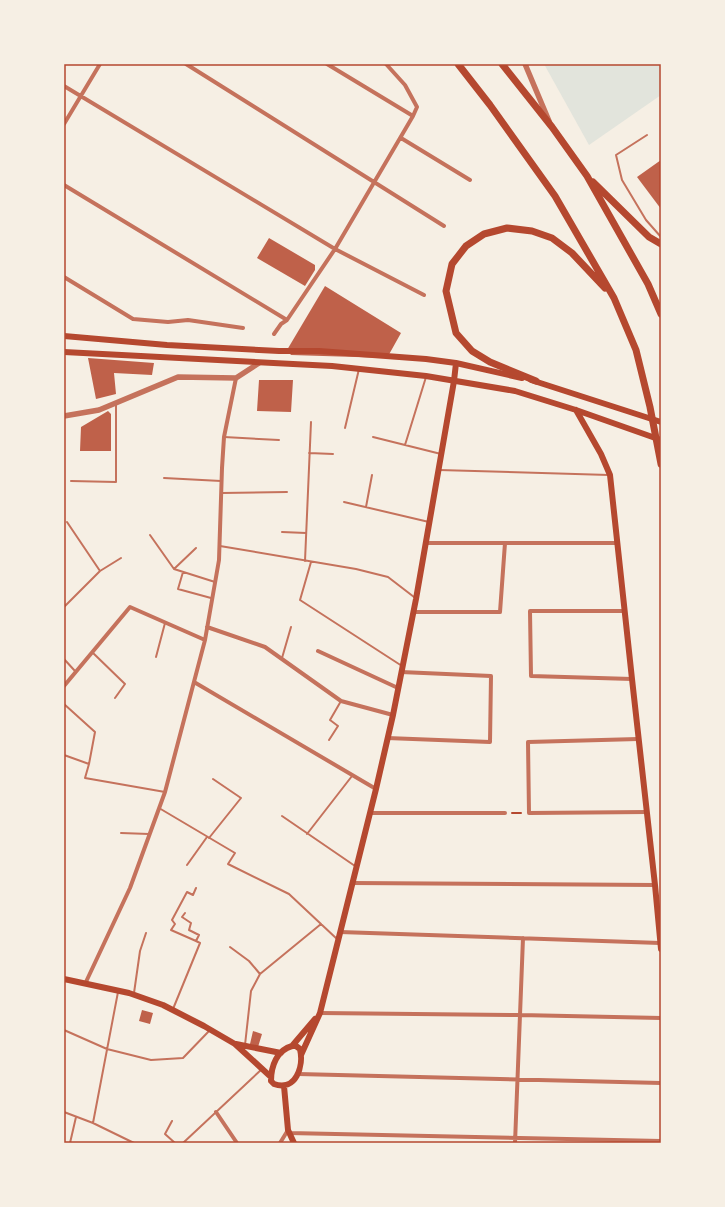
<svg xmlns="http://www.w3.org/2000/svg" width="725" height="1207" font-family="'Varela Round',sans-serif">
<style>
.green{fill:#e2e4dc}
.building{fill:#bf614a}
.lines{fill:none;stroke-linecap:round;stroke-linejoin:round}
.path{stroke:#b5482f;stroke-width:2}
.service{stroke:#c5725c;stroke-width:2}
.minor{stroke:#c5725c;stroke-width:4}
.tertiary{stroke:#c5725c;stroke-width:5.5}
.secondary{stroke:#b5482f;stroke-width:6}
.trunk{stroke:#b5482f;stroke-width:7}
.neatline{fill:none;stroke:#b5482f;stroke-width:1.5}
</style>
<rect width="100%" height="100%" fill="#f6efe4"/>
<!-- green -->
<path class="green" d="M544 64H661V95L589 145Z"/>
<!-- building -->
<path class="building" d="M661 160V209L637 177Z
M269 238 315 265V270L305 286 257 258Z
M325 286 401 333 387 358 291 355 287 350Z
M88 358 154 363 152 375 114 373 116 394 96 399Z
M259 380H293L291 412 257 411Z
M108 411 111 414V451H80L81 427Z
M142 1010 153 1013 150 1024 139 1021Z
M253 1031 262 1034 258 1047 250 1044Z"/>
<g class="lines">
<!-- path -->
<path class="path" d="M512 813H521"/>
<!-- service -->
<path class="service" d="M647 135 616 155 622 180 646 220 661 237
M345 428 359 369
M224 437 279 440
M373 437 441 454
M405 445 426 377
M309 453 333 454
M439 470 609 475
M164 478 221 481
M71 481 116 482V404
M222 493 287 492
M344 502 429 522
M366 507 372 475
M67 522 100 571
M282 532 306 533
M150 535 174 569 215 582
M220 546 356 569 388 577 414 597
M305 561 311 422
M311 562 300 600 402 666
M174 569 196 548
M183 572 178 589 211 598
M64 607 100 571 121 558
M92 652 125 684 115 698
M156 657 165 623
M282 658 291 627
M64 659 75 671
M64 704 95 732 89 764
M329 740 338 726 330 720 341 701
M64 755 89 764 85 778 165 792
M159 808 235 853 228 864 289 894 337 939
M282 816 355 866
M121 833 149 834
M307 834 352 776
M209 838 241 798 213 779
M187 865 207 837
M196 941 171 930 175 924 172 920 187 892 193 895 196 888
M230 947 249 961 260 974
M134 993 140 951 146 933
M173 1009 200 943 196 941 199 935 189 930 191 923 182 917 185 913
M64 1030 107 1049 151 1060 183 1058 210 1030
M245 1045 251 991 260 974 321 924
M64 1112 93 1123 134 1143
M172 1121 165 1134 175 1143
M93 1123 118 992
M70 1143 76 1117
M183 1143 262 1069"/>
<!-- minor -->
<path class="minor" d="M186 64 444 226
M327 64 413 116
M64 86 335 249 424 295
M64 124 100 64
M401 138 470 180
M64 185 287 320
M64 277 133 319 168 322 188 320 243 328
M274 334 281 324 287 320 335 249 413 116 417 107 405 85 386 64
M426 543H618
M625 611H530L531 676 632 679
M414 612H500L505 543
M207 627 265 647 341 701 393 715
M318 651 398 688
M194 682 376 789
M64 686 130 607 205 640
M387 738 490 742 491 676 401 672
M638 739 528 742 529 813 647 812
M370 813H505
M352 883 655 885
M340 932 660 943
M85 984 130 888 165 792 205 640 219 560 222 468 224 437 236 378
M320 1013 520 1015 661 1018
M298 1074 661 1083
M216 1112 237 1143
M289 1133 661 1141
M280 1143 288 1130
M515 1143 523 938"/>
<!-- tertiary -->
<path class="tertiary" d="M525 64 549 121
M64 416 99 410 178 377 236 378 259 363"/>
<!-- secondary -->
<path class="secondary" d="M64 336 167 345 279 351H319L426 359 456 363 522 378
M64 352 332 366 426 376 515 391 576 410 661 440
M531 380 661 422
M576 410 601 454 610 475 632 679 655 885 661 949
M64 979 129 993 163 1005 204 1026 235 1044 271 1077
M236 1044 281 1053
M292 1046H296L300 1049C304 1066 296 1092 274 1084L271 1081C271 1066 277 1050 292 1046Z
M292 1046 315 1019
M301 1055 320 1013 376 789 393 715 416 599 454 381 456 363
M284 1086 288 1130 294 1143"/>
<!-- trunk -->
<path class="trunk" d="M458 64 490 105 555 196 614 298 636 350 650 407 661 464
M502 64 552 127 587 176 648 284 661 314
M593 182 649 237 661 244
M536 381 490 362 472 351 456 333 446 291 452 264 466 246 484 234 507 228 532 231 552 238 572 253 605 288"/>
</g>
<!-- border -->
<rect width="725" height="1207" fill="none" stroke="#f6efe4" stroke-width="130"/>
<rect x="65" y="65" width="595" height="1077" class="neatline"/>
</svg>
